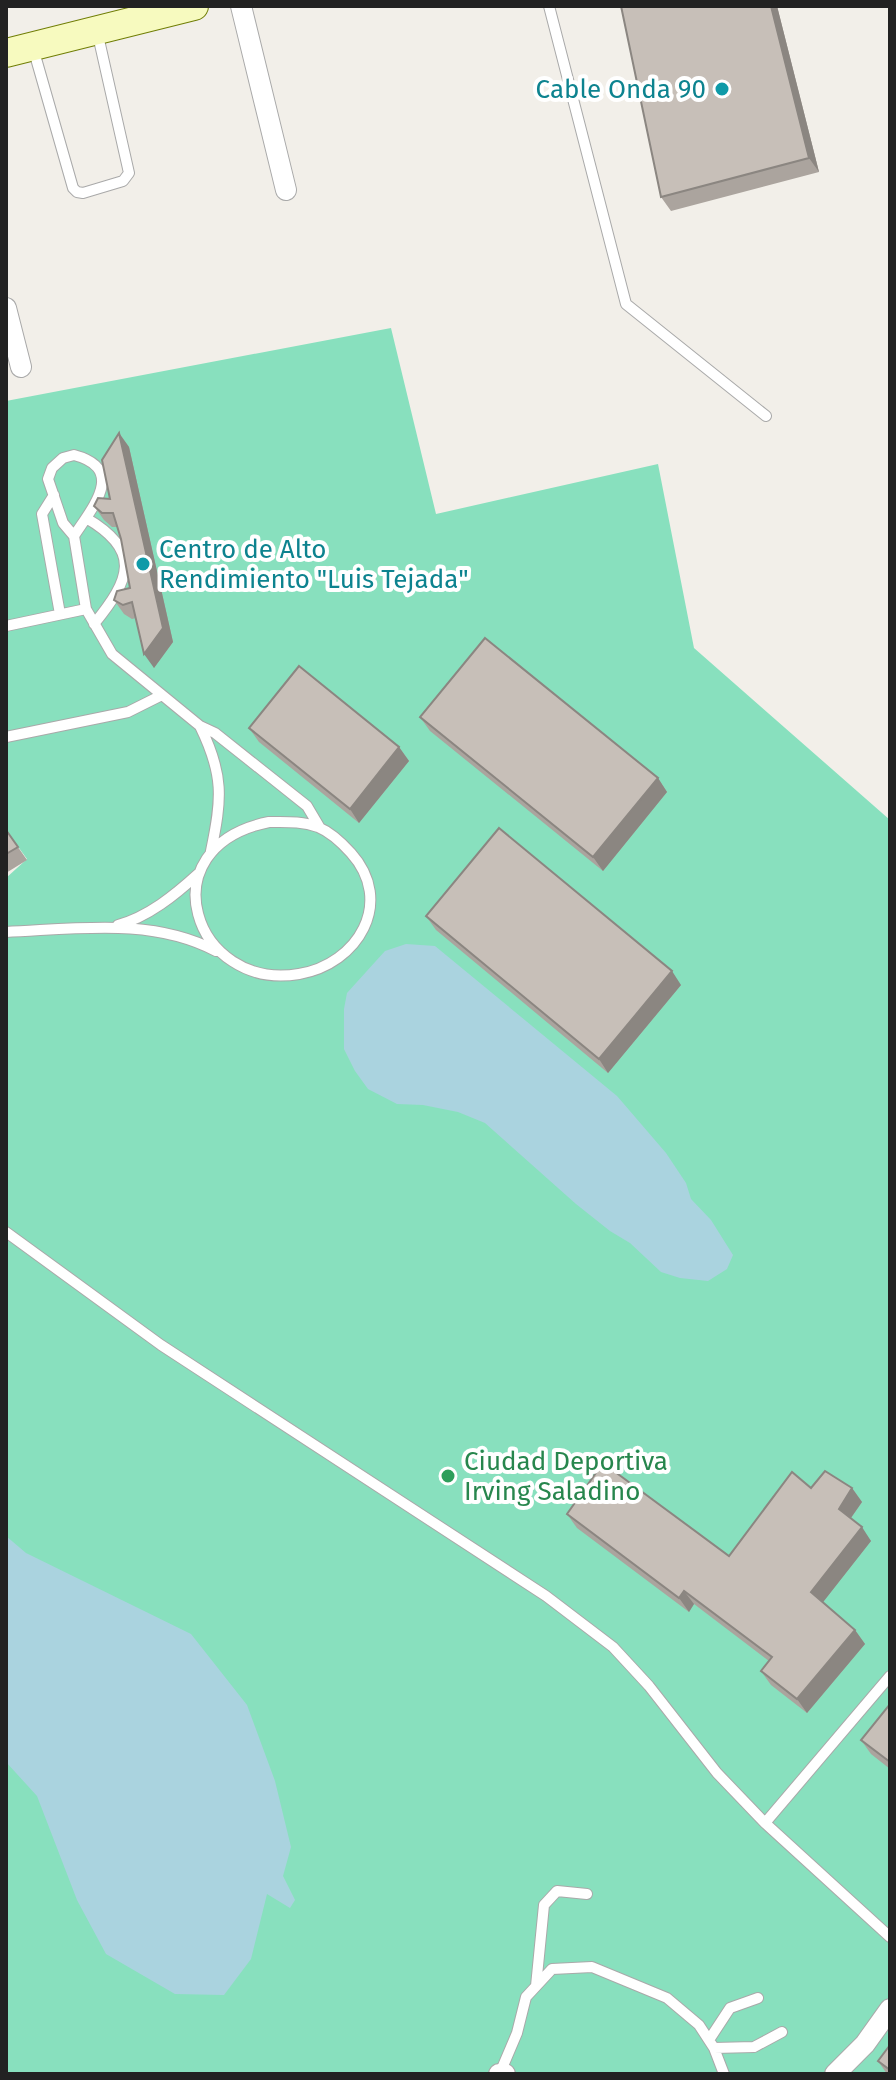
<svg xmlns="http://www.w3.org/2000/svg" width="896" height="2080" font-family="'Fira Sans',sans-serif">
<style>
.pitch{fill:#88e0be}
.water{fill:#aad3df}
.lines{fill:none;stroke-linecap:round;stroke-linejoin:round}
.service-casing{stroke:#a9a9a9;stroke-width:12}
.minor-casing{stroke:#a9a9a9;stroke-width:22}
.secondary-casing{stroke:#707d05;stroke-width:30}
.service{stroke:#fff;stroke-width:10}
.minor{stroke:#fff;stroke-width:20}
.secondary{stroke:#f7fabf;stroke-width:28}
.wall{fill:#aba49e}
.shaded-wall{fill:#8b8681}
.building{fill:#c7bfb8;stroke:#8b8681;stroke-width:2}
.culture-dot{fill:#0f9aa8;stroke:#fff;stroke-width:3}
.leisure-dot{fill:#2e9e5b;stroke:#fff;stroke-width:3}
.labels{text-anchor:middle;stroke-width:8;stroke-linejoin:round;paint-order:stroke}
.culture-label{font-size:26px;fill:#0d838f;stroke:#fff;text-anchor:end}
.leisure-label{font-size:26px;fill:#27864d;stroke:#fff;text-anchor:start}
</style>
<rect width="100%" height="100%" fill="#f2efe9"/>
<!-- pitch -->
<path class="pitch" d="M391 328 436 514 658 464 694 648 890 820V2074H6V878L27 859 6 830V401Z"/>
<!-- water -->
<path class="water" d="M406 944 435 946 617 1096 666 1153 686 1183 691 1199 711 1220 733 1255 727 1269 708 1281 680 1278 661 1272 630 1243 610 1231 576 1204 485 1123 458 1112 423 1105 397 1104 368 1089 355 1071 344 1049V1009L347 993 385 951Z
M6 1536 26 1553 191 1634 247 1705 275 1781 291 1847 283 1876 295 1900 290 1908 267 1894 251 1959 224 1995 175 1994 106 1954 77 1900 37 1796 6 1762Z"/>
<g class="lines">
<!-- service casing -->
<g class="service-casing">
<path id="service" d="M549 6 626 304 766 416
M33 48 73 188 77 192 83 193 123 181 129 173 97 31
M54 495 42 514 60 614
M86 518C143 551 130 580 94 624
M74 536C92 508 127 469 74 455L63 458 52 468 48 479 63 523 74 536 86 609 112 654 200 726 215 733 307 806 320 828
M6 626 86 609
M200 726C224 775 222 798 211 851
M6 737 128 712 162 695
M269 822C286 822 302 821 318 827 330 832 342 843 351 853 395 902 358 964 299 974 194 992 145 847 269 822Z
M118 925C148 917 175 895 198 874
M6 932C76 929 152 917 216 951
M6 1232 161 1345 546 1596 613 1647 649 1686 717 1773 765 1823 890 1937
M765 1823 890 1676
M536 1986 544 1905 557 1891 587 1894
M709 2040 730 2008 758 1998
M714 2048 724 2074
M500 2073 517 2033 526 1997 552 1969 592 1967 667 1998 699 2025 714 2048 754 2047 782 2032"/>
</g>
<!-- minor casing -->
<g class="minor-casing">
<path id="minor" d="M241 6 286 190
M6 308 21 367
M499 2074H505
M835 2074 865 2044 890 2009"/>
</g>
<!-- secondary casing -->
<g class="secondary-casing">
<path id="secondary" d="M6 53 194 6"/>
</g>
<!-- service -->
<use href="#service" class="service"/>
<!-- minor -->
<use href="#minor" class="minor"/>
<!-- secondary -->
<use href="#secondary" class="secondary"/>
</g>
<!-- wall -->
<path class="wall" d="M777 6 819 172 671 211 661 197Z
M119 433 129 447 173 642 154 668 136 618 132 619 124 614 114 600 130 588 121 539 117 527H112L104 520 94 506 110 499Z
M420 717 658 778 667 792 603 871 430 731Z
M249 728 399 747 409 761 359 823 259 742Z
M6 830 27 860 6 873Z
M426 916 681 985 608 1073 436 930Z
M811 1488H852L862 1502 851 1518 871 1541 823 1602 855 1630 865 1644 807 1713 771 1685 761 1671 769 1661 694 1604 689 1612 577 1528 567 1514 729 1556Z
M890 1704V1769L871 1754 861 1740Z
M890 2045V2074H887L878 2061Z"/>
<!-- shaded-wall -->
<path class="shaded-wall" d="M771 6H777L819 172 809 158Z
M119 433 129 447 173 642 154 668 144 654Z
M399 747 409 761 359 823 350 809Z
M658 778 667 792 603 871 593 857Z
M672 971 681 985 608 1073 599 1059Z
M852 1488 862 1502 848 1522 839 1509Z
M862 1527 871 1541 820 1606 811 1592Z
M684 1591 694 1604 689 1612 679 1598Z
M855 1630 865 1644 807 1713 797 1699Z"/>
<!-- building -->
<path class="building" d="M621 6H771L809 158 661 197Z
M119 433 163 628 144 654 132 602 123 605 114 600 117 591 130 588 121 539 113 513H102L94 506 98 498 110 499 102 460Z
M485 638 658 778 593 857 420 717Z
M299 666 399 747 350 809 249 728Z
M499 828 672 971 599 1059 426 916Z
M6 830 18 847 6 854Z
M603 1463 729 1556 792 1472 811 1488 825 1471 852 1488 839 1509 862 1527 811 1592 855 1630 797 1699 761 1671 772 1657 684 1591 679 1598 567 1514Z
M890 1704V1762L861 1740Z
M890 2045V2070L878 2061Z"/>
<!-- markers -->
<g class="culture-dot">
<circle cx="722" cy="89" r="8"/>
<circle cx="143" cy="564" r="8"/>
</g>
<circle class="leisure-dot" cx="448" cy="1476" r="8"/>
<g class="labels">
<!-- culture labels -->
<g class="culture-label">
<text x="706" y="98">Cable Onda 90</text>
<text x="159" y="558" text-anchor="start">Centro de Alto<tspan x="159" dy="30">Rendimiento "Luis Tejada"</tspan></text>
</g>
<!-- leisure labels -->
<g class="leisure-label">
<text x="464" y="1470">Ciudad Deportiva<tspan x="464" dy="30">Irving Saladino</tspan></text>
</g>
</g>
<!-- border -->
<rect width="896" height="2080" fill="none" stroke="#222222" stroke-width="16"/>
</svg>
